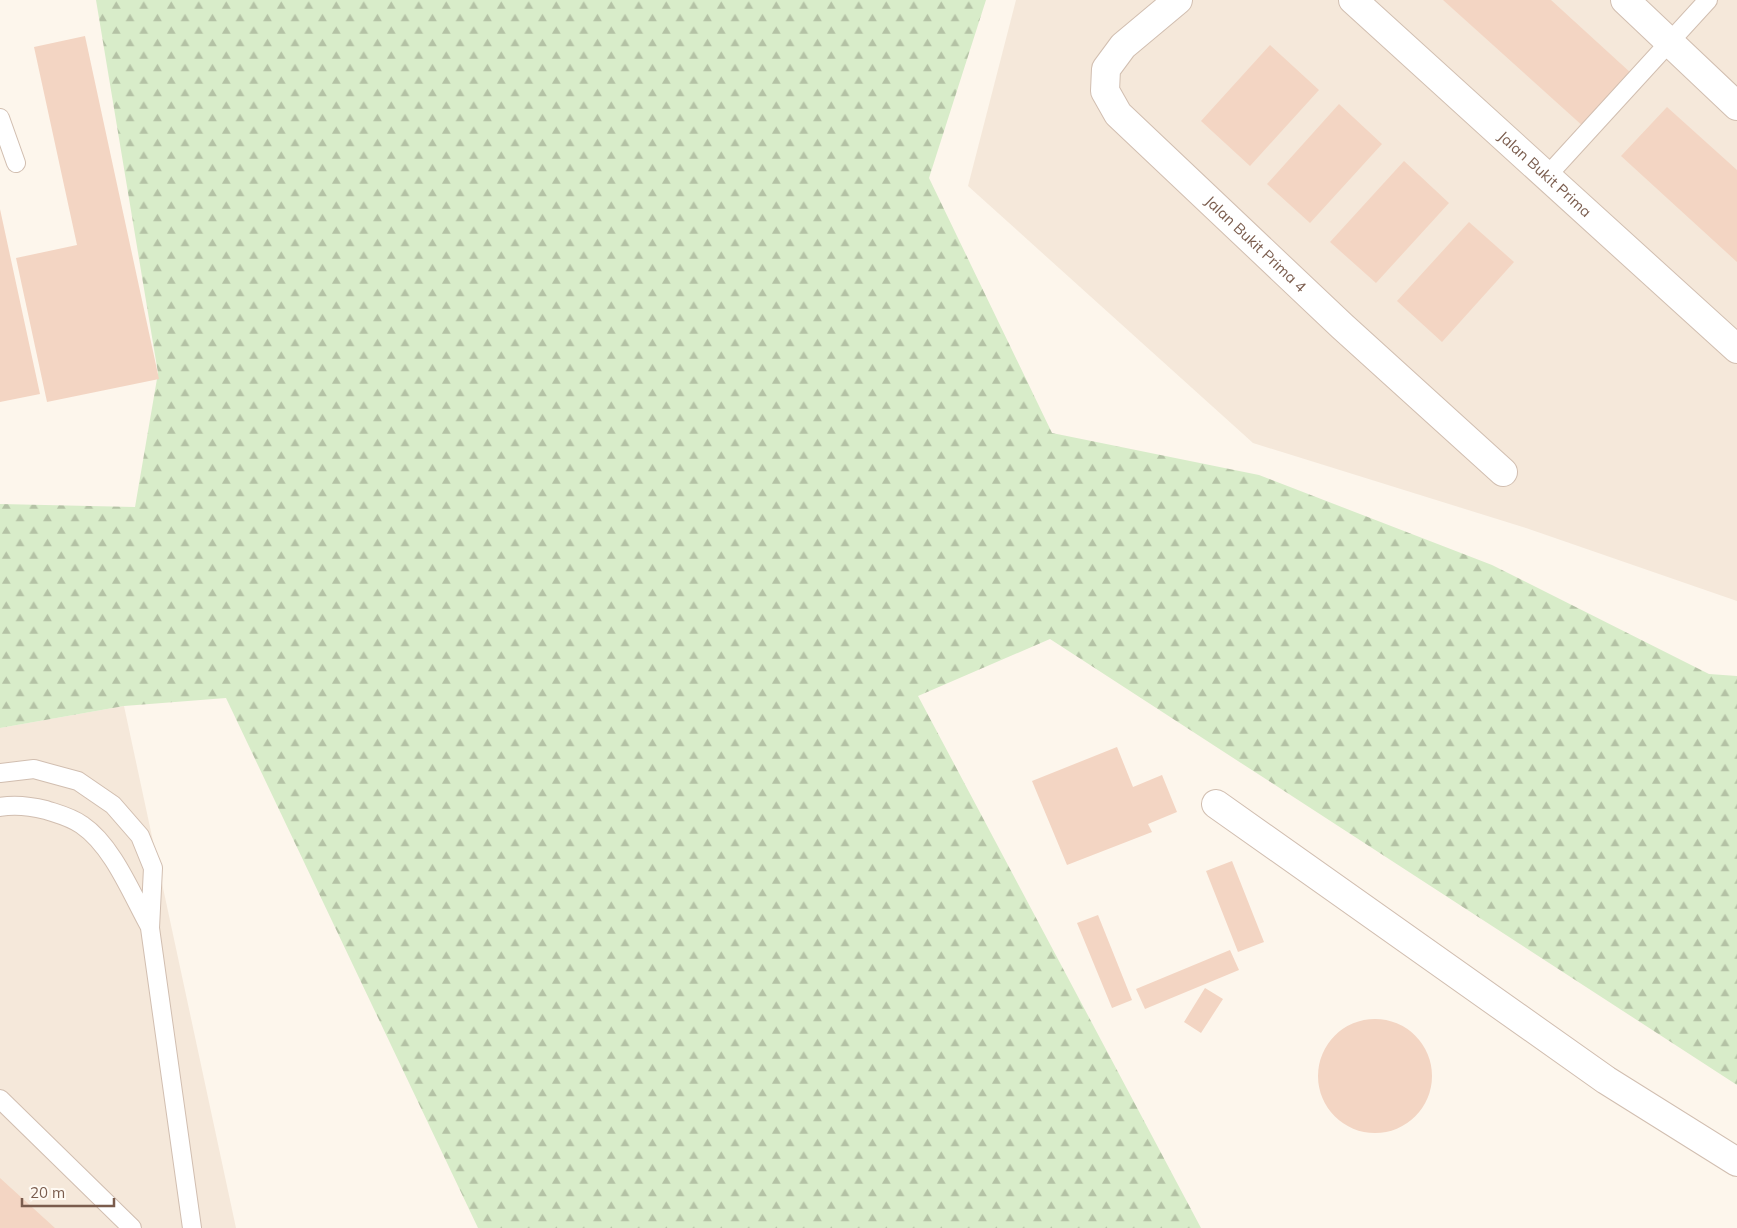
<svg xmlns="http://www.w3.org/2000/svg" width="1737" height="1228" font-family="Mulish,sans-serif">
<style>
.residential{fill:#f5e8da}
.forest{fill:url(#forest-firs)}
.building{fill:#f3d5c3}
.lines{fill:none;stroke-linecap:round;stroke-linejoin:round}
.lane-casing{stroke:#d1beb0;stroke-width:20}
.street-casing{stroke:#d1beb0;stroke-width:30}
.lane{stroke:#fff;stroke-width:18}
.street{stroke:#fff;stroke-width:28}
.labels{text-anchor:middle;stroke-width:4;stroke-linejoin:round;paint-order:stroke}
.street-label{font-size:15px;fill:#7a5c4d;stroke:#fffaf3}
</style>
<defs>
<pattern id="forest-firs" width="22" height="20" patternUnits="userSpaceOnUse" patternTransform="scale(1.25)"><rect width="22" height="20" fill="#d8ecc9"/><path d="M5 1l3.5 6h-7zM16 11l3.5 6h-7z" fill="#b4c2a5"/></pattern>
</defs>
<rect width="100%" height="100%" fill="#fdf6ec"/>
<!-- residential -->
<path class="residential" d="M1016 0H1737V601L1526 528 1253 443 968 186Z
M124 706 236 1228H0V728Z"/>
<!-- forest -->
<path class="forest" d="M96 0H986L929 178 1052 433 1259 475 1492 565 1709 674 1737 676V1085L1050 639 918 696 1201 1228H478L226 698 124 706 0 728V504L135 507 158 373Z"/>
<!-- building -->
<path class="building" d="M1443 0H1551L1643 84 1595 137Z
M85 36 159 379 47 402 16 258 77 245 34 47Z
M1270 45 1319 90 1250 166 1201 121Z
M1339 104 1382 144 1310 223 1267 184Z
M1667 107 1737 170V262L1621 156Z
M1404 161 1449 203 1376 283 1330 242Z
M0 209 40 394 0 402Z
M1469 222 1514 262 1442 342 1397 301Z
M1117 747 1133 787 1162 775 1177 812 1148 824 1152 832 1067 865 1032 781Z
M1232 861 1264 942 1238 952 1206 871Z
M1098 915 1132 1000 1112 1008 1077 923Z
M1230 950 1239 970 1145 1009 1136 989Z
M1205 988 1223 999 1201 1033 1184 1022Z
M1318 1076a57 57 0 1 1 114 0a57 57 0 1 1-114 0Z
M0 1178 55 1228H0Z"/>
<g class="lines">
<!-- lane casing -->
<g class="lane-casing">
<path id="lane" d="M0 118 16 163
M1547 176 1708 0
M0 773 34 769 78 781 113 805 140 836 153 868 150 928 192 1228
M0 807C16 804 30 806 46 810 58 814 71 817 82 825 113 846 132 895 150 927
M0 1099 132 1228"/>
</g>
<!-- street casing -->
<g class="street-casing">
<g id="street">
<path id="s1" d="M1178 0 1123 46 1106 69 1105 91 1118 114 1342 326 1503 472"/>
<path id="s2" d="M1353 0 1737 349"/>
<path d="M1625 0 1737 106"/>
<path d="M1216 804 1606 1080 1737 1162"/>
</g>
</g>
<!-- lane -->
<use href="#lane" class="lane"/>
<!-- street -->
<use href="#street" class="street"/>
</g>
<g class="labels">
<!-- street labels -->
<g class="street-label">
<text dy="5" stroke="none"><textPath href="#s2" startOffset="259">Jalan Bukit Prima</textPath></text>
<text dy="5" stroke="none"><textPath href="#s1" startOffset="338">Jalan Bukit Prima 4</textPath></text>
</g>
</g>
<!-- scale -->
<path d="M22 1198v8h92v-8" fill="none" stroke="#7a5c4d" stroke-width="2.5"/>
<text x="30" y="1198" font-size="15" fill="#7a5c4d" stroke="#fffaf3" stroke-width="4" paint-order="stroke">20 m</text>
</svg>
